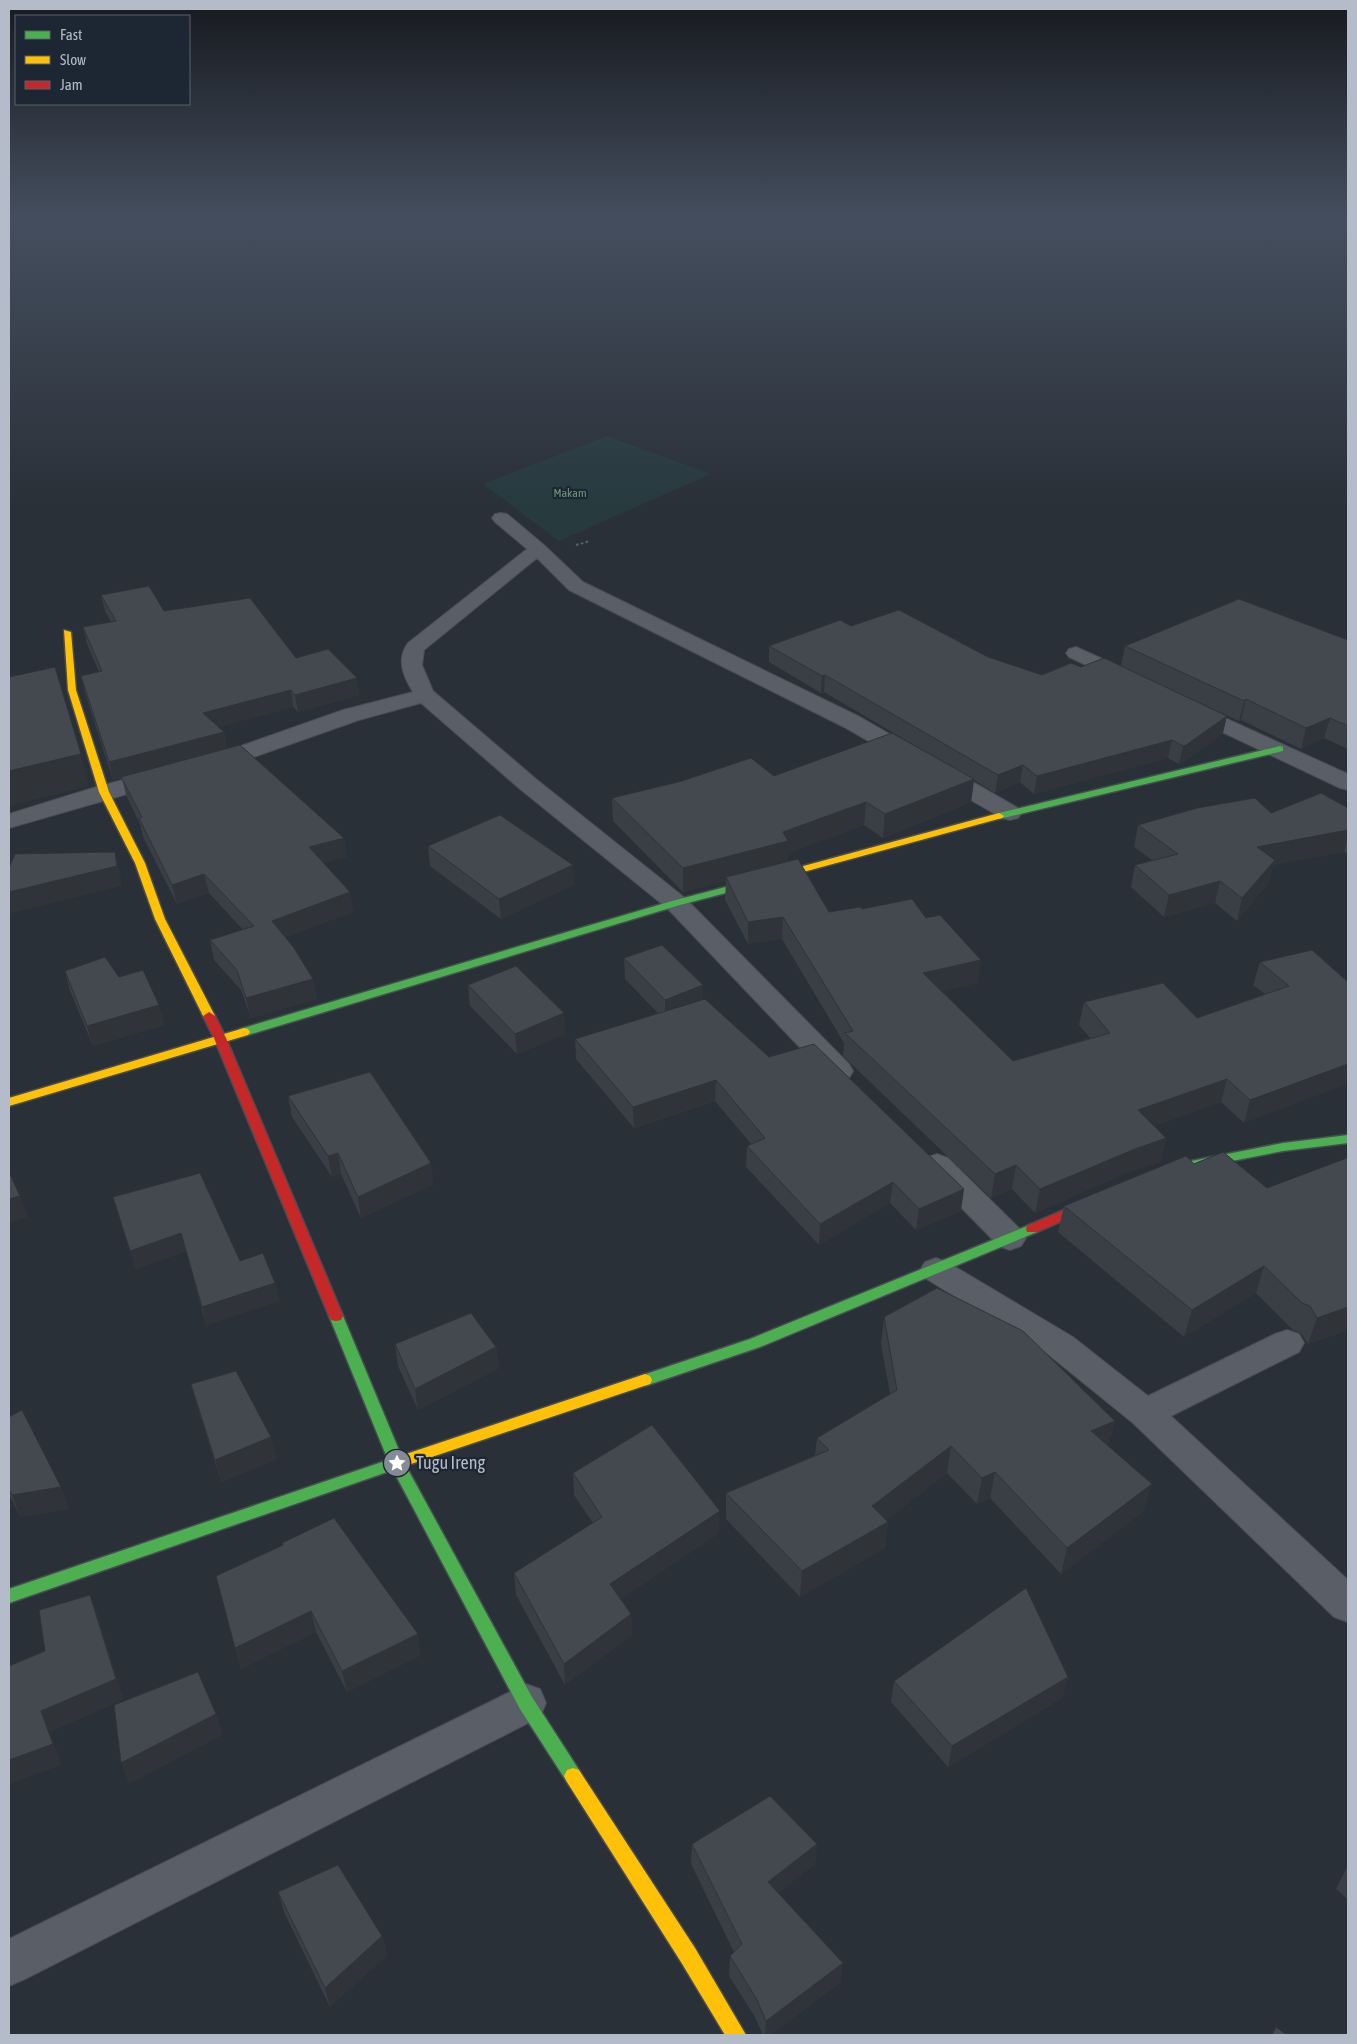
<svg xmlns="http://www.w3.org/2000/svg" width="1357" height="2044" font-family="'Asap Condensed',sans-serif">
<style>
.green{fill:#273a3e}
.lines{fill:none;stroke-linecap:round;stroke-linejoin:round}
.street-casing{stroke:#484c53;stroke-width:2}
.fast-casing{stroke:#484c53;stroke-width:3}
.slow-casing{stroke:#484c53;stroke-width:3}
.jam-casing{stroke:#484c53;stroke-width:3}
.path{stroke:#5d636a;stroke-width:2;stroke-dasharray:2.5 2.5;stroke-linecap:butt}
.street{fill:#5a5e66;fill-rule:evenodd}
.fast{fill:#4caf50;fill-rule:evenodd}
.slow{fill:#ffc107;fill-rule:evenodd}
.jam{fill:#c62828;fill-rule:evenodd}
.wall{fill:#3a3f45}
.shaded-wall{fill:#303338}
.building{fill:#444950;stroke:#303338}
.labels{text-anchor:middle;stroke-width:4.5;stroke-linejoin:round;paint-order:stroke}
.far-park-label{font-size:12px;fill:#6b9a76;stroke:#1d2633}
.near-poi-label{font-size:18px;fill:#b4bcc9;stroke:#1d2633;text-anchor:start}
</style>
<rect width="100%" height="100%" fill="#2a3038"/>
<!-- green -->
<path class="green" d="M607 436 711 474 559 541 483 484Z"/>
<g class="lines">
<!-- street casing -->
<g class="street-casing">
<path id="street" d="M501 513 507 514 544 545 583 582 860 717 1018 808 1022 813 1018 818 1010 820 1002 818 844 727 569 590 537 558 424 650 422 665 433 691 536 779 685 898 849 1064 853 1071 849 1078 839 1080 829 1078 667 908 520 789 421 703 359 720 220 769 212 771 204 769 201 764 204 759 343 710 413 692C403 676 396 659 408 643L527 549 495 522 492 518 495 514Z
M1076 647 1136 674 1139 678 1136 682 1129 684 1122 682 1069 657 1066 653 1069 649Z
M1192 703 1348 774V790L1340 788 1184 714 1181 709 1184 704Z
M161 770 169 772 172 777 169 782 9 828V814L96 787Z
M937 1154 948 1158 1021 1230 1026 1238 1021 1246 1010 1250 999 1246 926 1172 922 1165 926 1158Z
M936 1258 947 1262 1073 1337 1148 1396 1275 1334 1287 1330 1299 1334 1304 1343 1299 1352 1171 1416 1348 1580V1622L1334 1617 1133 1423 1049 1355 925 1278 920 1270 925 1262Z
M526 1684 540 1689 546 1703 540 1717 25 1979 9 1986V1939Z"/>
</g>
<!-- fast casing -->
<g class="fast-casing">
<path id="fast" d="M1280 746 1283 747V751L999 819 994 816 999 813Z
M737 884 741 885 742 887 741 889 680 905 248 1035H240L238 1032 240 1029 672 901Z
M1348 1135V1143L1283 1151 1191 1169 1187 1168 1185 1165 1187 1162 1191 1161 1283 1143Z
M1032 1224 1037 1226 1038 1229 1037 1232 760 1347 645 1386 640 1384 638 1380 640 1376 750 1339Z
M336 1311 341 1312 343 1316 401 1455 407 1457 409 1461 406 1466 532 1697 579 1770 582 1776 579 1782 573 1784 567 1782 520 1709 393 1470 9 1603V1589L388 1460 329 1316 331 1312Z"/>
</g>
<!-- slow casing -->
<g class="slow-casing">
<path id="slow" d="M64 630 71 632 76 690 109 792 145 863 165 919 215 1016 213 1018H205L203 1016 155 919 135 863 99 792 68 690Z
M999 813 1004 816 1002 818 741 889H733L732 887 733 885Z
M244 1028 248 1029 250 1032 248 1035 9 1106V1098Z
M645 1374 650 1376 652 1380 650 1384 402 1467 397 1465 395 1461 397 1457Z
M573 1768 579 1770 695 1948 746 2035H725L681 1962 567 1782 564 1776 567 1770Z"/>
</g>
<!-- jam casing -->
<g class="jam-casing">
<path id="jam" d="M209 1012 215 1016 226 1038 343 1316 341 1320 336 1321 331 1320 329 1316 214 1038 203 1016Z
M1097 1196 1101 1198 1103 1201 1101 1204 1037 1232H1027L1026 1229 1027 1226Z"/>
</g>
<!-- path -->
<path class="path" d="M576 545 590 541"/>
<!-- street -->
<use href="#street" class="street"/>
<!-- fast -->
<use href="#fast" class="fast"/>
<!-- slow -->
<use href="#slow" class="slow"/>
<!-- jam -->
<use href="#jam" class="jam"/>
</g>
<!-- wall -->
<path class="wall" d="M101 595 164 611 296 658 360 695 298 712 293 707 218 727 224 732 227 749 344 838 347 857 323 863 350 892 353 912 285 937 313 979 317 999 251 1018 241 990 214 960 210 940 243 930 209 893 177 904 143 837 140 824 126 795 122 778 113 780 85 693 81 676 99 672 87 644 83 627 111 622 105 611Z
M851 626 988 657 1042 675 1081 667 1121 666 1125 646 1348 640V749L1324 738 1301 749 1241 720 1239 721 1150 680 1223 733 1183 763 1179 764 1168 758 1034 794 1020 782 995 793 974 780 971 802 883 838 864 825 788 853 787 862 829 912 862 909 926 918 978 983 941 991 1013 1061 1090 1038 1079 1025 1084 1002 1197 1018 1265 994 1253 985 1260 962 1312 950 1244 1123 1221 1102 1154 1126 1166 1138 1160 1162 1129 1172 1035 1213 1012 1189 991 1198 843 1056 844 1043 782 939 748 944 725 900 726 881 683 892 613 821 612 798 774 776 924 751 824 692 821 693 769 662V646Z
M1348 808V854L1344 852 1273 865 1269 882 1237 921 1215 903 1164 917 1131 887 1135 865 1152 860 1134 847 1138 825 1271 813Z
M428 846 574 885 501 919 430 866Z
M624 958 703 999 769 1057 961 1211 916 1230 890 1203 819 1245 746 1167 747 1146 751 1144 715 1101 634 1128 576 1059 575 1039 658 1013 625 979Z
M65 971 119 977 159 1005 164 1025 93 1046 70 991Z
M468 985 566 1034 517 1054 470 1006Z
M288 1096 434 1184 361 1218 341 1174 332 1177 292 1117Z
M1348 1159V1330L1308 1344 1301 1333 1293 1330 1256 1293 1184 1337 1058 1232 1064 1206 1194 1164 1267 1188Z
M113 1197 240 1261 275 1283 279 1301 206 1325 186 1251 136 1269Z
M884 1317 1115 1421 1108 1447 1144 1511 1061 1574 990 1498 977 1504 947 1473 886 1520 888 1522 885 1548 800 1597 726 1519V1493L815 1455 817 1438 890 1394 881 1344Z
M395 1344 496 1347 499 1368 418 1410 398 1366Z
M191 1384 277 1459 221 1482 197 1405Z
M9 1417 61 1487 69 1509 20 1517 9 1494Z
M573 1473 719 1533 621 1599 631 1614 632 1635 565 1685 516 1595 514 1573 593 1523 574 1495Z
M282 1545 421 1655 347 1692 316 1632 241 1669 235 1648Z
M1068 1677 1062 1698 948 1767 891 1702 894 1681Z
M692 1844H817L815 1864 778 1893 841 1982 770 2035H763L755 2017 729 1976 730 1956 734 1952 691 1864Z
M1348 1866V1900L1336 1889 1346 1869Z
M278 1892 382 1936 387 1955 330 2007 284 1912Z"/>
<!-- shaded-wall -->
<path class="shaded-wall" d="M825 675 824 692 821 693 822 676Z
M357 678 360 695 298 712 295 695Z
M291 690 293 707 206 731 203 713Z
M1246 699 1241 720 1239 721 1244 701Z
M1227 716 1223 733 1183 763 1179 764 1183 746Z
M1330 718 1324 738 1301 749 1306 728Z
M224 732 227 750 113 780 109 762Z
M1172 740 1168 758 1034 794 1037 776Z
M81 754 89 786 9 806V771Z
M1023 765 1020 782 995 793 998 775Z
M974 779 971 802 883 838 885 814Z
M866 802 864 825 788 853 787 865 726 877V881L683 892V868Z
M1348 830V836L1344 852 1273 865 1269 882 1237 921 1242 898 1257 847Z
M344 838 347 857 312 866 309 847Z
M115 852 120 872 122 886 9 914V892Z
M573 865 574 885 501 919 499 899Z
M204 874 209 893 177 904 172 885Z
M1220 881 1215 903 1164 917 1169 895Z
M350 892 353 912 276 940 272 921Z
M783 917 782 939 748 944V922Z
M981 960 978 983 920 996 923 973Z
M313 979 317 999 251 1018 246 998Z
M703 985V1006L665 1020V1000Z
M159 1005 164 1025 93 1046 87 1026Z
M564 1013 566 1034 517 1054 515 1034Z
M1348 1064V1084L1244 1123 1250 1100Z
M1227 1079 1221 1102 1133 1134 1138 1110Z
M716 1080 715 1101 634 1128 633 1107Z
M1166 1138 1160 1162 1129 1172 1035 1213 1040 1189 1135 1149Z
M338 1153 341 1174 332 1177 328 1156Z
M431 1163 434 1184 361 1218 358 1197Z
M1016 1165 1012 1189 991 1198 995 1174Z
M893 1182 890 1203 819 1245 820 1224Z
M964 1189 961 1211 916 1230 919 1209Z
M20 1196 28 1217 9 1223V1199Z
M181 1233 186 1251 136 1269 130 1251Z
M1264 1266 1256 1293 1184 1337 1192 1310Z
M275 1283 279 1301 206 1325 202 1307Z
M1348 1307V1330L1308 1344 1317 1318Z
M496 1347 499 1368 418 1410 415 1389Z
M1115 1421 1108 1448 1091 1431Z
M271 1437 277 1459 221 1482 215 1460Z
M951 1446 947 1473 869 1533 872 1506Z
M995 1472 990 1498 977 1504 982 1478Z
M1152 1484 1144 1511 1061 1574 1067 1548Z
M61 1487 69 1509 20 1517 12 1495Z
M720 1511 719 1533 611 1606 610 1584Z
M888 1522 885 1548 800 1597 802 1571Z
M90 1595 98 1616 124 1700 50 1732 62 1765 9 1784V1760L41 1711Z
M311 1611 316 1632 241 1669 235 1648Z
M631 1614 632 1635 565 1685 564 1664Z
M418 1634 421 1655 347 1692 342 1671Z
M1068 1677 1062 1698 948 1767 952 1746Z
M216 1714 223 1735 129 1784 121 1763Z
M817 1844 815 1864 767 1902 768 1882Z
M382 1936 387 1955 330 2007 325 1988Z
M843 1963 841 1982 770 2035H765L766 2021Z"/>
<!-- building -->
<path class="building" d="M149 586 164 611 250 598 296 658 328 649 357 678 295 695 291 690 203 713 224 732 109 762 81 676 102 671 83 627 116 621 101 595Z
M1239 599 1348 640V726L1330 718 1306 728 1246 699 1244 701 1125 646Z
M899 610 988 657 1042 675 1071 663 1081 667 1104 658 1227 716 1186 745 1183 746 1172 740 1037 776 1023 765 998 775 825 675 822 676 769 646 840 620 851 626Z
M55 667 81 754 9 771V677Z
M892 733 974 779 885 814 866 802 783 832 788 841 683 868 612 798 682 781 751 758 774 776Z
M240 745 344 838 309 847 350 892 272 921 294 948 313 979 246 998 237 970 210 940 254 926 204 874 172 885 139 818 142 817 121 777Z
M1321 793 1348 808V830L1257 847 1275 860 1242 898 1220 881 1169 895 1135 865 1178 854 1138 825 1197 808 1255 798 1271 813Z
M500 815 573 865 499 899 428 846Z
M115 852 117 866 9 892V868L15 854Z
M798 859 829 912 860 907 862 909 912 899 926 918 940 915 981 960 923 973 1013 1061 1110 1033 1084 1002 1163 983 1197 1018 1289 986 1260 962 1312 950 1348 982V1064L1250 1100 1227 1079 1138 1110 1166 1138 1135 1149 1040 1189 1016 1165 995 1174 845 1033 853 1031 783 917 748 922 726 877Z
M662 945 703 985 665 1000 624 958Z
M105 957 119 977 143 970 159 1005 87 1026 65 971Z
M516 966 564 1013 515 1034 468 985Z
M705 999 769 1057 814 1044 964 1189 919 1209 893 1182 820 1224 747 1146 765 1138 716 1080 633 1107 575 1039Z
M370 1072 431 1163 358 1197 338 1153 328 1156 288 1096Z
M1223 1152 1267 1188 1347 1158 1348 1159V1307L1317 1318 1310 1306 1302 1303 1264 1266 1192 1310 1064 1206 1186 1156 1194 1164Z
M9 1172 20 1196 9 1199Z
M200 1173 240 1261 263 1253 275 1283 202 1307 181 1233 130 1251 113 1197Z
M937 1288 1023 1331 1115 1421 1091 1431 1152 1484 1067 1548 995 1472 982 1478 951 1446 872 1506 888 1522 802 1571 726 1493 829 1450 817 1438 897 1390 884 1317Z
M471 1313 496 1347 415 1389 395 1344Z
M236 1371 271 1437 215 1460 191 1384Z
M22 1410 61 1487 12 1495 9 1490V1417Z
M652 1425 720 1511 610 1584 631 1614 564 1664 514 1573 602 1517 573 1473Z
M334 1518 418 1634 342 1671 311 1611 235 1648 216 1576 283 1545 282 1543Z
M1026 1588 1068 1677 952 1746 894 1681Z
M90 1595 116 1679 41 1711 53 1744 9 1760V1666L45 1651 39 1610Z
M198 1672 216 1714 121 1763 114 1705Z
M770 1796 817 1844 768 1882 843 1963 766 2021 756 1998 730 1956 742 1944 692 1844Z
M338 1865 382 1936 325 1988 278 1892Z
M1276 2027 1287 2035H1272Z"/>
<!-- sky -->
<linearGradient id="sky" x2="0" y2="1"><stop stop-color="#171a1f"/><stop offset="0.43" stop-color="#444e5e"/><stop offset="1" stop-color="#444e5e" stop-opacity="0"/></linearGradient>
<rect width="1357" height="505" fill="url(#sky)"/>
<!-- icons -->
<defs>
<g id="sight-disc" transform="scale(1.4375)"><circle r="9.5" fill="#848b96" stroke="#1d2633"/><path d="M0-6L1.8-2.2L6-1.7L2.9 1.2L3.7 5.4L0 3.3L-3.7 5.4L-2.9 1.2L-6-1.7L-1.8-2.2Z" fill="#fff"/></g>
</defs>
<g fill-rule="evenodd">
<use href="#sight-disc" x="397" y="1463"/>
</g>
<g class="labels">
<!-- far-park labels -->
<g class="far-park-label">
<text x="570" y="497">Makam</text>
</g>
<!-- near-poi labels -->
<g class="near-poi-label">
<text x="416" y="1469">Tugu Ireng</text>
</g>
</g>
<!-- border -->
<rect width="1357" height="2044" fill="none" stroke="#b4bcc9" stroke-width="20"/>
<!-- legend -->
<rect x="15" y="15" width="175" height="90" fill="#1d2633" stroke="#59626f"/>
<rect x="25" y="31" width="25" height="8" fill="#4caf50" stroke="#59626f"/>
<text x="60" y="40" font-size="15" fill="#b4bcc9">Fast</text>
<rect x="25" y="56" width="25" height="8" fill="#ffc107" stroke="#59626f"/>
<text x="60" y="65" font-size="15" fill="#b4bcc9">Slow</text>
<rect x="25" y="81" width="25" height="8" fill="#c62828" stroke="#59626f"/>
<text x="60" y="90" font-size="15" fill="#b4bcc9">Jam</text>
</svg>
